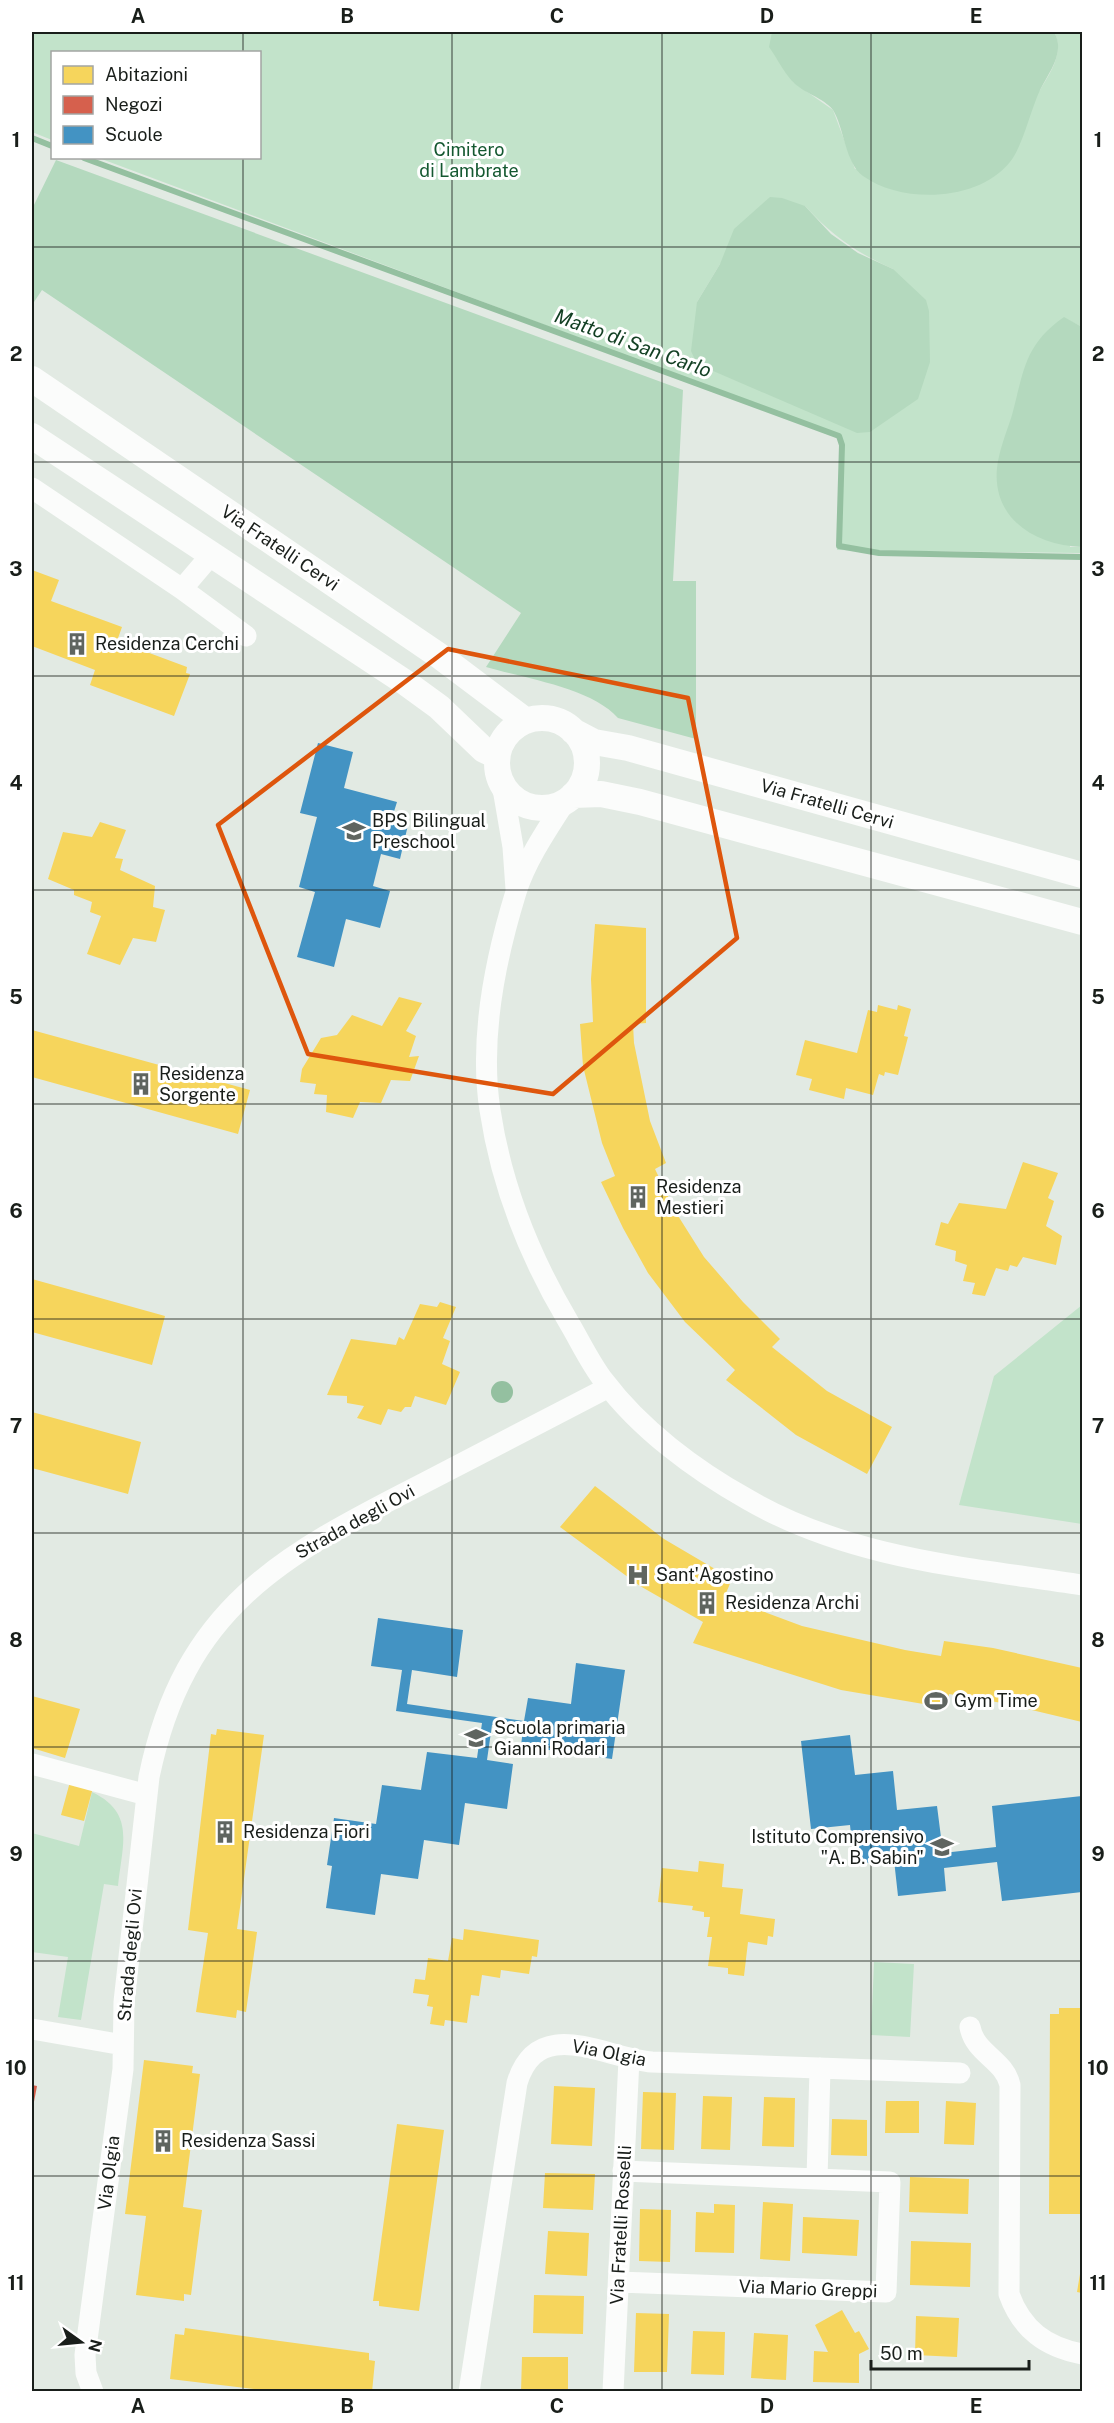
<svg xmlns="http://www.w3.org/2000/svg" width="1114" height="2423" font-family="'Public Sans',sans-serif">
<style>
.green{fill:#c2e3ca;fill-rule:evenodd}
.forest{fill:#b4d9be}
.water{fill:#94c0a0}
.homes{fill:#f6d55c}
.shops{fill:#d6604d}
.schools{fill:#4393c3}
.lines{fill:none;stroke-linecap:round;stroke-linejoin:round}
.stream{stroke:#94c0a0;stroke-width:6}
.minor{stroke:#fbfcfb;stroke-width:21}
.tertiary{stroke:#fbfcfb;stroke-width:26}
.marked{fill:none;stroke:#de560d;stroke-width:4.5;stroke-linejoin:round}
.grid{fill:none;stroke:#191e1a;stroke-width:1.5;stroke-opacity:0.55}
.labels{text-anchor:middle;stroke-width:6;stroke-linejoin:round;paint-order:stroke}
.park-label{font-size:18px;fill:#145830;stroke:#fff}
.street-label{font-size:18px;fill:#191e1a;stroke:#fff}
.poi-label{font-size:18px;fill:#191e1a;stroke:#fff;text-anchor:start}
.water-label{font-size:20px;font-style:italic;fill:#123f23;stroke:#fff}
.neatline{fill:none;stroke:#191e1a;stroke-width:2}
.grid-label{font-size:20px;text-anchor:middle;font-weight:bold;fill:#191e1a}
</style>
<rect width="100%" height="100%" fill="#e2eae3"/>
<!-- green -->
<path class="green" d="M32 32H772L793 82 833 110 855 169 1040 90C1050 73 1065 52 1054 32H1082V327L1064 318 1070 547H1082V553L837 550 841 436 99 158H260V52H52V140L32 132ZM805 206C833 236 855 252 893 269L697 302 720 264Z
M1082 1305V1524L959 1505 994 1376Z
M92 1792C136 1813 122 1845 118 1886L104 1884 81 2020 58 2017 68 1957 32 1952V1833L79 1846Z
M874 1962 914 1964 910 2037 871 2035Z"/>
<!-- forest -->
<path class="forest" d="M772 32H1054C1066 52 1049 72 1040 90 1031 109 1022 148 1010 162 978 202 902 204 863 176 845 163 844 127 833 110 824 98 803 93 792 81 783 71 777 58 769 47Z
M56 160 683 390 673 581H696V739L618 718C592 688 523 678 486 667L521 613 42 290 32 305V209Z
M770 197 782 198 805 206 831 234 858 253 893 269 926 300 929 311 930 362 918 399 870 432 857 433 697 364 691 351 697 302 720 264 734 229Z
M1064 317 1082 327V547C1036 546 992 519 997 468 999 450 1007 431 1012 415 1024 371 1024 345 1064 317Z"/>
<!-- water -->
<path class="water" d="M491 1392a11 11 0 1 1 22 0a11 11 0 1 1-22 0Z"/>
<!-- homes -->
<path class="homes" d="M32 570 59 580 51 601 122 627 117 641 187 667 186 673 190 674 174 716 90 685 95 670 32 646Z
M100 822 126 830 115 858 123 859 120 870 155 886 153 907 165 910 156 942 133 938 120 965 87 954 101 916 90 912 92 902 74 895V890L48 879 63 832 92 837Z
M595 924 646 928V1023L633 1024 634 1043 650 1121 666 1163 655 1169 675 1211 704 1257 743 1302 780 1339 772 1347 827 1391 892 1427 867 1474 796 1435 726 1380 735 1370 685 1322 648 1273 623 1228 601 1182 615 1176 602 1143 583 1066 580 1024 593 1022 591 979Z
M399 997 422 1003 406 1031 416 1036 409 1057 419 1056 410 1081 391 1080 381 1103 360 1102 353 1118 326 1112 327 1095 314 1094 316 1084 300 1082 302 1069 321 1038 337 1035 352 1015 382 1026Z
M878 1005 897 1010 898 1005 911 1009 904 1036 908 1037 898 1075 885 1072 884 1076 879 1074 873 1095 846 1088 844 1099 809 1090 812 1079 796 1075 805 1040 857 1053 868 1010 877 1012Z
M32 1030 250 1090 238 1134 32 1077Z
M1023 1162 1058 1173 1048 1198 1054 1201 1046 1226 1062 1236 1056 1265 1023 1257 1017 1267 1010 1265 1008 1271 996 1268 985 1296 972 1294 975 1283 963 1281 967 1265 955 1261 956 1251 935 1245 941 1222 948 1224 959 1203 1006 1209Z
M32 1279 165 1316 152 1365 32 1332Z
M440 1302 456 1307 443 1338 450 1341 442 1364 460 1372 446 1405 415 1396 411 1407H405L401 1412 388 1409 381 1425 357 1418 364 1406 347 1403V1396L327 1395 351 1339 396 1345 399 1337 404 1340 420 1304 437 1307Z
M32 1412 141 1442 128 1494 32 1468Z
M595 1486 664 1539 732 1579 726 1593 767 1613 802 1626 905 1650 941 1656 944 1641 993 1648 1082 1668V1722L1002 1703 949 1694 947 1708 841 1690 693 1643 703 1622 640 1586 560 1527Z
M32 1696 80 1709 65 1758 32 1748Z
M217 1729 264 1735 237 1929 257 1932 246 2012 237 2010 236 2018 196 2012 208 1933 188 1930 211 1734 216 1735Z
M71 1778 94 1784 84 1821 61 1815Z
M699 1861 724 1864 722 1887 743 1889 740 1914 775 1919 773 1937 768 1936 767 1945 748 1942 744 1976 728 1974V1968L708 1966 712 1937H707L710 1917H704V1912L692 1910 693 1906 658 1902 662 1868 698 1872Z
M464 1929 539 1940 537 1957 532 1956 529 1974 501 1970 500 1978 482 1975 479 1996 471 1995 467 2023 445 2020 444 2026 430 2024 433 2007 427 2006 429 1995 413 1993 415 1979 425 1980 428 1958 448 1961 452 1938 463 1940Z
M1059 2008H1082V2214H1049L1050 2014H1059Z
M144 2060 193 2066 192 2073 200 2074 183 2207 202 2210 191 2295 184 2294V2301L136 2295 146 2216 125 2214Z
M554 2086 595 2088 592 2146 551 2144Z
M643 2092 676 2093 674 2150 641 2149Z
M703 2096 732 2097 730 2150 701 2149Z
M764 2097 795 2098 794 2147 762 2146Z
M886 2101H919V2133H885Z
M946 2101 976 2103 974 2145 944 2144Z
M832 2119 867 2120V2156L831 2155Z
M397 2124 444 2130 419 2311 379 2306V2301H373Z
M545 2173 595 2174 593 2210 543 2208Z
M910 2177 969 2179 968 2214 909 2212Z
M763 2202 793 2204 790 2261 760 2259Z
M714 2204 735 2205 734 2253 695 2252 696 2212 714 2213Z
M640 2209 671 2210 670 2262 639 2261Z
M803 2217 859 2220 857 2256 802 2253Z
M548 2231 589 2233 587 2276 545 2274Z
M911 2241 971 2243 970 2287 910 2285Z
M1081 2268H1082V2293L1077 2292Z
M534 2295 584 2296 583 2334 533 2333Z
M842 2310 855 2333 859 2331 869 2349 859 2354V2383L813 2382 814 2351 828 2352 815 2325Z
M636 2313 669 2314 667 2372H634Z
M916 2316 959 2318 957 2357 915 2355Z
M185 2328 369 2353V2360L375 2361 372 2392H280L170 2379 175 2334 184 2335Z
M693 2331 725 2332 724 2375 691 2374Z
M754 2333 788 2335 786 2380 751 2378Z
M522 2357H568V2392H521Z"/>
<!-- shops -->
<path class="shops" d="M32 2085 37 2086 33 2107H32Z"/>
<!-- schools -->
<path class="schools" d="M318 743 353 752 344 788 397 802 391 821 408 825 400 859 381 854 373 886 390 891 380 928 346 919 334 967 297 957 315 892 299 887 317 817 300 813Z
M378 1618 463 1630 457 1677 412 1670 407 1704 524 1721 528 1698 571 1704 576 1663 625 1670 612 1759 521 1746 523 1729 492 1725 487 1760 513 1764 507 1809 465 1803 459 1845 424 1840 418 1879 381 1874 375 1915 326 1908 332 1866 327 1865 334 1818 376 1824 382 1785 421 1790 427 1752 477 1758 482 1723 396 1711 402 1670 371 1666Z
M850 1735 855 1775 893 1771 897 1810 937 1806 943 1853 996 1847 992 1806 1082 1796V1892L1002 1901 997 1862 944 1868 946 1891 898 1896 894 1860 854 1864 850 1825 811 1829 801 1741Z"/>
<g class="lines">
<!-- stream -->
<path class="stream" d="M32 138 52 146
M84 158 839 436 842 445 839 546 879 553 1082 557"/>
<!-- minor -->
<path class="minor" d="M32 488 182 589 246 636
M182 589 211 555
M502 783 513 847 516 889
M566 800C548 828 526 860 516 892 495 960 479 1039 490 1110 501 1184 530 1257 568 1321 580 1341 590 1363 604 1381 640 1429 695 1470 747 1499 850 1559 967 1567 1082 1585
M32 1764 147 1795
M970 2027C975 2054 1004 2059 1010 2085L1009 2294C1022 2330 1046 2347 1082 2354
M32 2029 123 2045
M817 2179 820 2068
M619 2282 886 2292 890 2182 623 2171
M93 2392 86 2373 85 2355 123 2069 124 2002 149 1777C184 1607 281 1556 424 1483 486 1451 548 1419 609 1387
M469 2392 517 2083C538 2014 604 2058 652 2062L960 2073
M613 2392 629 2059"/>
<!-- tertiary -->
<path class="tertiary" d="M32 379 441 657 526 721
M32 436 406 683 439 707 484 750 497 756
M497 763a45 45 0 1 1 90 0a45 45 0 1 1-90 0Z
M573 731 594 742 628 748 1082 875
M573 795 601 794 640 802 1082 922"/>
</g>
<!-- marked area -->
<path class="marked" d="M448 649 688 698 737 938 553 1094 308 1054 218 825Z"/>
<!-- grid -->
<path class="grid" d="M243 32V52M452 32V2392M662 32V2392M871 32V2392M243 158V2392M32 247H1082M32 462H1082M32 676H1082M32 890H1082M32 1104H1082M32 1319H1082M32 1533H1082M32 1747H1082M32 1961H1082M32 2176H1082"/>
<!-- icons -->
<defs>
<g id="building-bare" transform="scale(1.8)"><path d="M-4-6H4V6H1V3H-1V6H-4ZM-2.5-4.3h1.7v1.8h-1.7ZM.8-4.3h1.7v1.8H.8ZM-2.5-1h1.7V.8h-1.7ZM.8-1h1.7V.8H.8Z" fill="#5f6560" stroke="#fff" stroke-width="2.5" paint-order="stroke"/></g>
<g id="school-bare" transform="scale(1.8)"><path d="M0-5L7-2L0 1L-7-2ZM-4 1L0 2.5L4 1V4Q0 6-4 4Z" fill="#5f6560" stroke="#fff" stroke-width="2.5" paint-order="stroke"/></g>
<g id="hospital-bare" transform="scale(1.8)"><path d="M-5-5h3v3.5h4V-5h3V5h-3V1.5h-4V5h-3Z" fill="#5f6560" stroke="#fff" stroke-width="2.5" paint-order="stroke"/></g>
<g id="stadium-bare" transform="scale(1.8)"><path d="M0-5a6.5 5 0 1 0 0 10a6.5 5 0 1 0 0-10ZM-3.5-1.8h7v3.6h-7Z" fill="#5f6560" stroke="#fff" stroke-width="2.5" paint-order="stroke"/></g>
</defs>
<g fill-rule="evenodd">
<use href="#building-bare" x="77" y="644"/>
<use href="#school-bare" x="354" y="831"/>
<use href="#building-bare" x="141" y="1084"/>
<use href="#building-bare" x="638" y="1197"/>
<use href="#hospital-bare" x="638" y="1575"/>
<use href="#building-bare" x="707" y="1603"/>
<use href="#stadium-bare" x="936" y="1701"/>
<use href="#school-bare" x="476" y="1738"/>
<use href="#building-bare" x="225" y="1832"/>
<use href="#school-bare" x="942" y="1847"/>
<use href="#building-bare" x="163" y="2141"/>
</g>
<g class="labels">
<!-- park labels -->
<g class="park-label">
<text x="469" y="156">Cimitero<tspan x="469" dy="21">di Lambrate</tspan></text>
</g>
<!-- street labels -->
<g class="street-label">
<text transform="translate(280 548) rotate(34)" y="6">Via Fratelli Cervi</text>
<text transform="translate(827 804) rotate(16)" y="6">Via Fratelli Cervi</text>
<text transform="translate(355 1522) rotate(-29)" y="6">Strada degli Ovi</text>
<text transform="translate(130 1955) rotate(-85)" y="6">Strada degli Ovi</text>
<text transform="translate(609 2053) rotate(11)" y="6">Via Olgia</text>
<text transform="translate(109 2173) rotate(-83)" y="6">Via Olgia</text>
<text transform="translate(621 2225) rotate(-87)" y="6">Via Fratelli Rosselli</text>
<text transform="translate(808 2289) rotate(2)" y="6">Via Mario Greppi</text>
</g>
<!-- poi labels -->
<g class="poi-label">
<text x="95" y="650">Residenza Cerchi</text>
<text x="372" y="827">BPS Bilingual<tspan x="372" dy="21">Preschool</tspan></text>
<text x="159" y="1080">Residenza<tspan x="159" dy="21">Sorgente</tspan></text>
<text x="656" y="1193">Residenza<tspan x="656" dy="21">Mestieri</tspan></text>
<text x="656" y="1581">Sant'Agostino</text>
<text x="725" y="1609">Residenza Archi</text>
<text x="954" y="1707">Gym Time</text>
<text x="494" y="1734">Scuola primaria<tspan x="494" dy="21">Gianni Rodari</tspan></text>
<text x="243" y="1838">Residenza Fiori</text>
<text x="924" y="1843" text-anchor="end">Istituto Comprensivo<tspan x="924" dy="21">"A. B. Sabin"</tspan></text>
<text x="181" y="2147">Residenza Sassi</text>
</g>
<!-- water labels -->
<g class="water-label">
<text transform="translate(633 343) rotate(20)" y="7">Matto di San Carlo</text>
</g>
</g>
<!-- border -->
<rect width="1114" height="2423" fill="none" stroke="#ffffff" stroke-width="66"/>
<!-- legend -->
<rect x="51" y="51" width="210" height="108" fill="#ffffff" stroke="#a3a5a3" stroke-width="1.5"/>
<rect x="63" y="66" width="30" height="18" fill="#f6d55c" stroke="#a3a5a3" stroke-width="1.5"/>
<text x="105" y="81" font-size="18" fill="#191e1a">Abitazioni</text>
<rect x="63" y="96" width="30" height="18" fill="#d6604d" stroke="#a3a5a3" stroke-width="1.5"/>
<text x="105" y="111" font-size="18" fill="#191e1a">Negozi</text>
<rect x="63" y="126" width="30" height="18" fill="#4393c3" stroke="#a3a5a3" stroke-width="1.5"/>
<text x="105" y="141" font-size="18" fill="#191e1a">Scuole</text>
<!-- north arrow -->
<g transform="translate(81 2342) rotate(105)" stroke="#ffffff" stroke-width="4.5" paint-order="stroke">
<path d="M0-4.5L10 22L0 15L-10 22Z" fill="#191e1a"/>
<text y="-9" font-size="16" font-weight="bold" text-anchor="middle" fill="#191e1a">N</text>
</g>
<!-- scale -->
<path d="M871 2360v9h158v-9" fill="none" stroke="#191e1a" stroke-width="3"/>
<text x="880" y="2360" font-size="18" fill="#191e1a" stroke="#ffffff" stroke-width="4.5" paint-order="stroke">50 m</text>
<rect x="33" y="33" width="1048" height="2357" class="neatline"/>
<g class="grid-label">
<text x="138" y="23">A</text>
<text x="347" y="23">B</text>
<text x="557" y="23">C</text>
<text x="767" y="23">D</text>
<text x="976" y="23">E</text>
<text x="16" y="147">1</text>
<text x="1098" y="147">1</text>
<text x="16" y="361">2</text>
<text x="1098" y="361">2</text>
<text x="16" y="576">3</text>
<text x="1098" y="576">3</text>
<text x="16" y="790">4</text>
<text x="1098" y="790">4</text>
<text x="16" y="1004">5</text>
<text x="1098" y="1004">5</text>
<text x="16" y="1218">6</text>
<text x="1098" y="1218">6</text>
<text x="16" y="1433">7</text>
<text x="1098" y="1433">7</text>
<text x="16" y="1647">8</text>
<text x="1098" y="1647">8</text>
<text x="16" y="1861">9</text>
<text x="1098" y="1861">9</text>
<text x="16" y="2075">10</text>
<text x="1098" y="2075">10</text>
<text x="16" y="2290">11</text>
<text x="1098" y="2290">11</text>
<text x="138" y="2413">A</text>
<text x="347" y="2413">B</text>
<text x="557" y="2413">C</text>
<text x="767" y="2413">D</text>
<text x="976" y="2413">E</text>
</g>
</svg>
